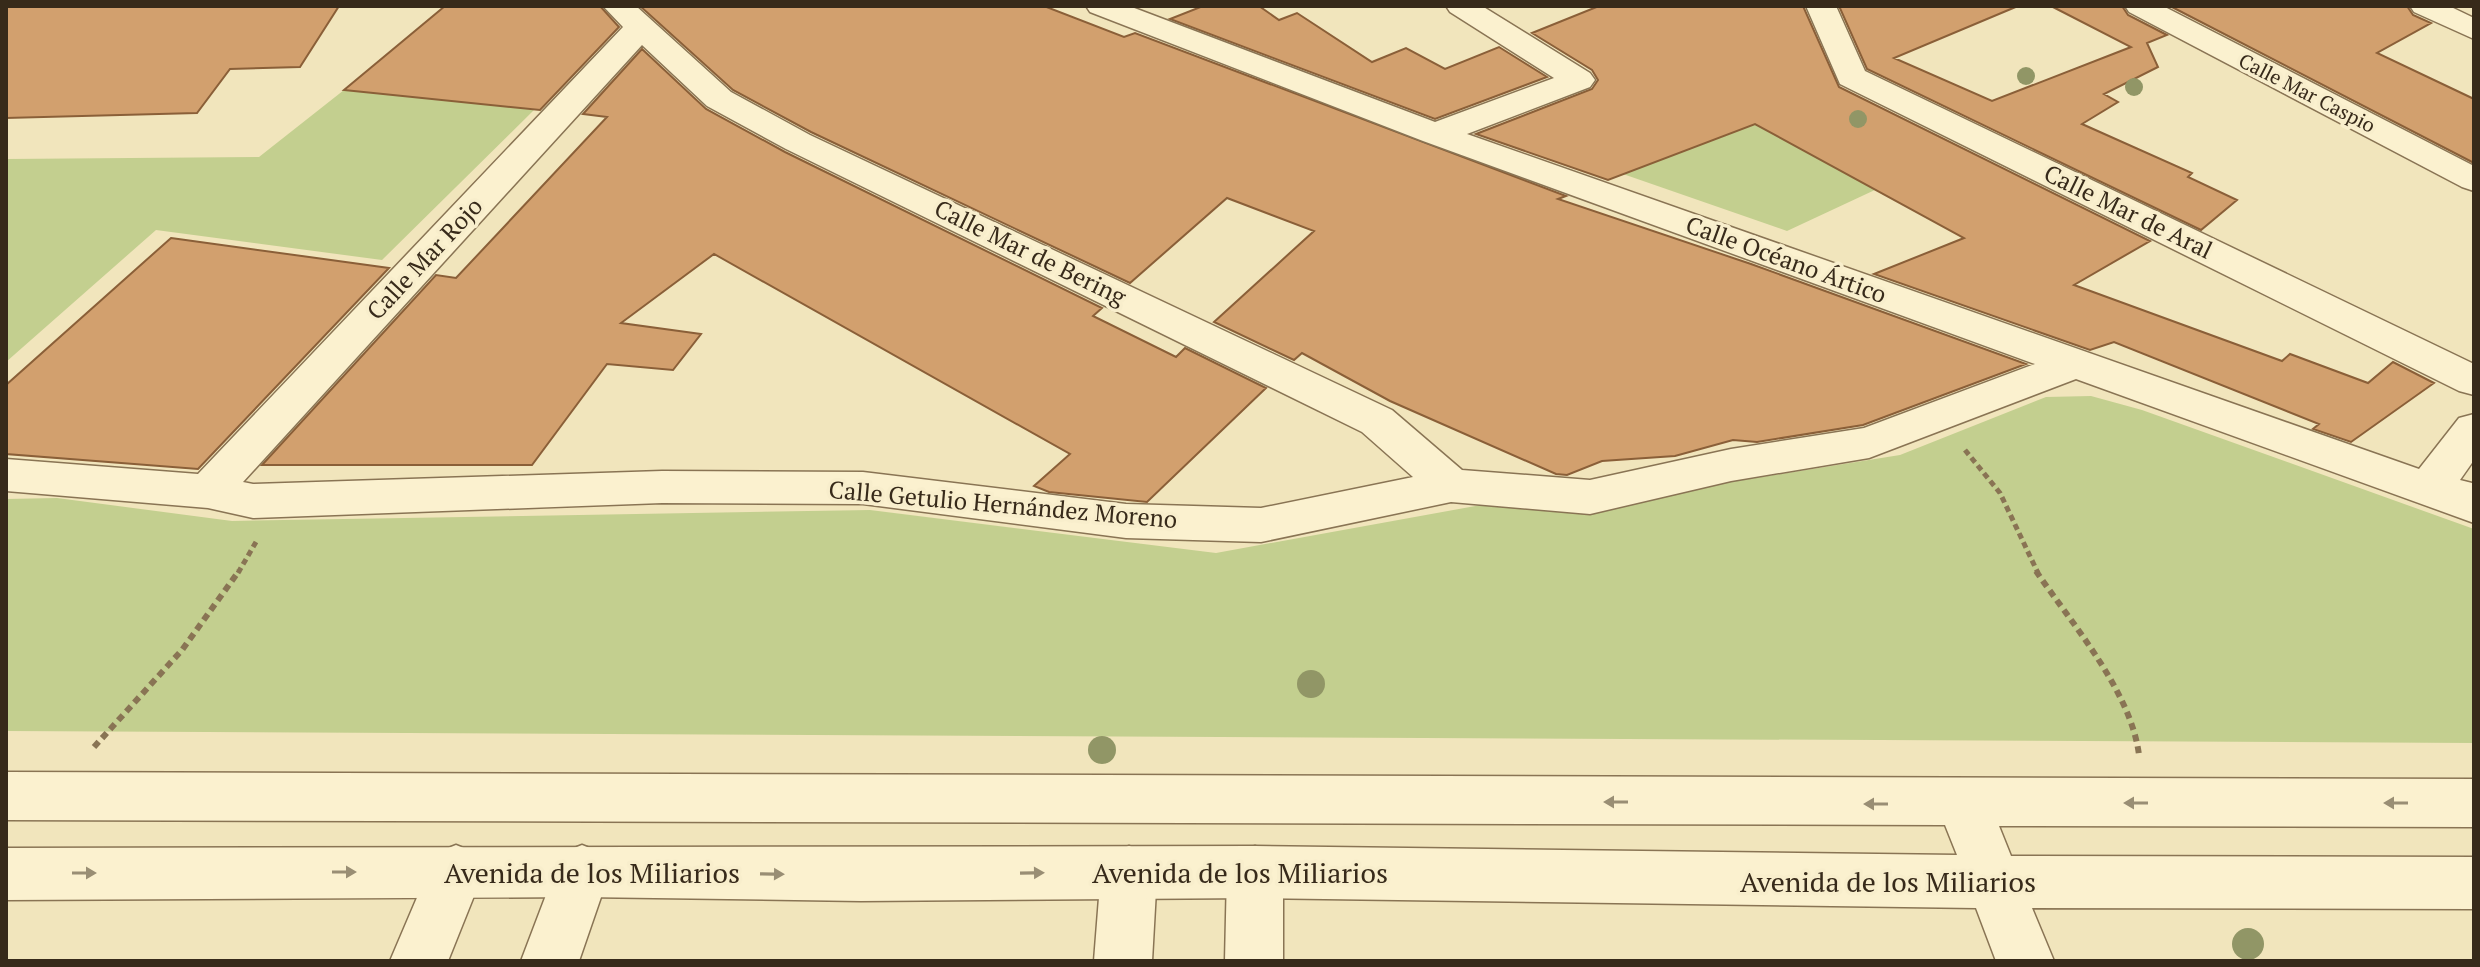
<svg xmlns="http://www.w3.org/2000/svg" width="2480" height="967" font-family="'PT Serif',serif">
<style>
.green{fill:#c3cf8f}
.building{fill:#d2a06e;stroke:#8a5f38;stroke-width:2}
.lines{fill:none;stroke-linecap:round;stroke-linejoin:round}
.pedestrian-casing{stroke:#897454;stroke-width:3}
.minor-casing{stroke:#897454;stroke-width:3}
.path-far1{stroke:#897454;stroke-width:5;stroke-dasharray:6 4;stroke-linecap:butt}
.path{stroke:#897454;stroke-width:6;stroke-dasharray:7 5;stroke-linecap:butt}
.pedestrian{fill:#fbf1cf;fill-rule:evenodd}
.minor{fill:#fbf1cf;fill-rule:evenodd}
.tree{fill:#919666}
.oneway{fill:#998e74}
.labels{text-anchor:middle;stroke-width:7;stroke-linejoin:round;paint-order:stroke}
.far-street-label{font-size:20px;fill:#372a1a;stroke:#f8eecc}
.street-label{font-size:24px;fill:#372a1a;stroke:#f8eecc}
.near-street-label{font-size:28px;fill:#372a1a;stroke:#f8eecc}
</style>
<rect width="100%" height="100%" fill="#f1e5bc"/>
<!-- green -->
<path class="green" d="M344 90 535 109 382 260 156 230 6 362V159L259 157Z
M1755 124 1877 189 1787 231 1623 174Z
M2091 396 2142 410 2474 529V743L6 731V499L57 498 232 521 870 510 1216 553 1492 503 1686 489 1900 455 2046 397Z"/>
<!-- building -->
<path class="building" d="M6 6H339L300 67 230 69 197 113 6 118Z
M445 6H600L619 27 540 110 344 90Z
M640 6H1044L1124 37 1135 33 1566 196 1558 199 1751 264 2026 364 1863 425 1757 442 1733 440 1675 456 1602 461 1567 475 1556 474 1390 401 1302 353 1294 360 1214 322 1314 231 1227 198 1130 283 811 132 733 90Z
M1203 6H1259L1279 20 1297 13 1372 62 1406 48 1445 69 1499 47 1547 77 1435 119 1170 19Z
M1599 6H1803L1839 87 2150 241 2074 285 2282 361 2290 354 2368 383 2393 362 2434 383 2351 442 2313 429 2319 424 2114 342 2090 350 1874 274 1964 238 1755 124 1608 180 1476 134 1592 89 1598 80 1592 70 1532 33Z
M1839 6H2018L1894 58 1992 101 2131 47 2051 6H2122L2128 15 2167 35 2147 43 2158 67 2104 94 2118 102 2082 124 2192 173 2188 177 2237 200 2201 230 1867 69Z
M2170 6H2407L2413 15 2431 23 2377 53 2474 99V163Z
M642 49 706 109 785 152 1102 308 1093 316 1176 357 1185 348 1266 388 1147 502 1049 492 1034 486 1070 454 714 254 621 323 701 334 673 370 607 364 532 465H262L436 275 456 278 607 117 583 114Z
M171 238 389 268 198 469 6 454V385Z"/>
<g class="lines">
<!-- pedestrian casing -->
<g class="pedestrian-casing">
<path id="pedestrian" d="M456 845 476 853 484 871 448 961H390L436 853Z
M582 845 602 853 610 871 579 961H521L562 853Z
M1129 846 1149 854 1157 872 1152 961H1094L1101 872 1109 854Z
M1255 846 1275 854 1283 872V961H1225L1227 872 1235 854Z"/>
</g>
<!-- minor casing -->
<g class="minor-casing">
<path id="minor" d="M603 6H636L731 92 810 135 1392 410 1462 470 1590 480 1731 449 1864 428 2035 364 1423 141 1090 12 1086 6H1129L1435 122 1554 78 1450 12 1446 6H1482L1590 73 1595 80 1590 87 1467 134 2419 469 2459 418 2474 414V460L2460 480 2472 483 2474 487V523L2076 379 1869 458 1731 481 1590 514 1451 502 1261 542 1126 538 863 504 662 503 253 518 208 508 6 491V459L198 474 623 27ZM642 45 707 106 786 149 1362 432 1413 477 1261 508 1126 504 863 472 662 471 253 484 243 482Z
M1806 6H1836L1865 71 2474 364V395L2459 391 1840 84Z
M2125 6H2163L2474 166V191L2462 187 2129 12Z
M2410 6H2449L2474 18V39L2414 12Z
M6 772 2474 779V827L1999 826 2011 856 2474 857V909L2032 908 2054 961H1996L1976 908 1255 898 861 901 582 897 6 900V848L1255 846 1957 855 1945 825 6 820Z"/>
</g>
<!-- path-far1 -->
<path class="path-far1" d="M1965 450 2000 493 2038 573
M238 573 256 542"/>
<!-- path -->
<path class="path" d="M2036 571C2072 624 2131 691 2139 755
M94 747 182 650 239 571"/>
<!-- pedestrian -->
<use href="#pedestrian" class="pedestrian"/>
<!-- minor -->
<use href="#minor" class="minor"/>
</g>
<!-- trees -->
<g class="tree">
<circle cx="2026" cy="76" r="9"/>
<circle cx="2134" cy="87" r="9"/>
<circle cx="1858" cy="119" r="9"/>
<circle cx="1311" cy="684" r="14"/>
<circle cx="1102" cy="750" r="14"/>
<circle cx="2248" cy="944" r="16"/>
</g>
<!-- one-way arrows -->
<defs><path id="oneway-solid" d="M-6-.8H1V-3.2L6.5 0L1 3.2V.8H-6Z" transform="scale(2)"/></defs>
<g class="oneway">
<use href="#oneway-solid" transform="translate(1616 802) rotate(-180)"/>
<use href="#oneway-solid" transform="translate(2136 803) rotate(180)"/>
<use href="#oneway-solid" transform="translate(2396 803) rotate(-180)"/>
<use href="#oneway-solid" transform="translate(1876 804) rotate(-180)"/>
<use href="#oneway-solid" transform="translate(344 872)"/>
<use href="#oneway-solid" transform="translate(84 873)"/>
<use href="#oneway-solid" transform="translate(1032 873) rotate(-1)"/>
<use href="#oneway-solid" transform="translate(772 874) rotate(1)"/>
</g>
<g class="labels">
<!-- far-street labels -->
<g class="far-street-label">
<text transform="translate(2307 93) rotate(27)" y="7">Calle Mar Caspio</text>
</g>
<!-- street labels -->
<g class="street-label">
<text transform="translate(2128 212) rotate(26)" y="8">Calle Mar de Aral</text>
<text transform="translate(1030 253) rotate(26)" y="8">Calle Mar de Bering</text>
<text transform="translate(425 259) rotate(-47)" y="8">Calle Mar Rojo</text>
<text transform="translate(1786 260) rotate(20)" y="8">Calle Océano Ártico</text>
<text transform="translate(1003 505) rotate(5)" y="8">Calle Getulio Hernández Moreno</text>
</g>
<!-- near-street labels -->
<g class="near-street-label">
<text x="592" y="883">Avenida de los Miliarios</text>
<text x="1240" y="883">Avenida de los Miliarios</text>
<text x="1888" y="892">Avenida de los Miliarios</text>
</g>
</g>
<!-- border -->
<rect width="2480" height="967" fill="none" stroke="#372a1a" stroke-width="16"/>
</svg>
